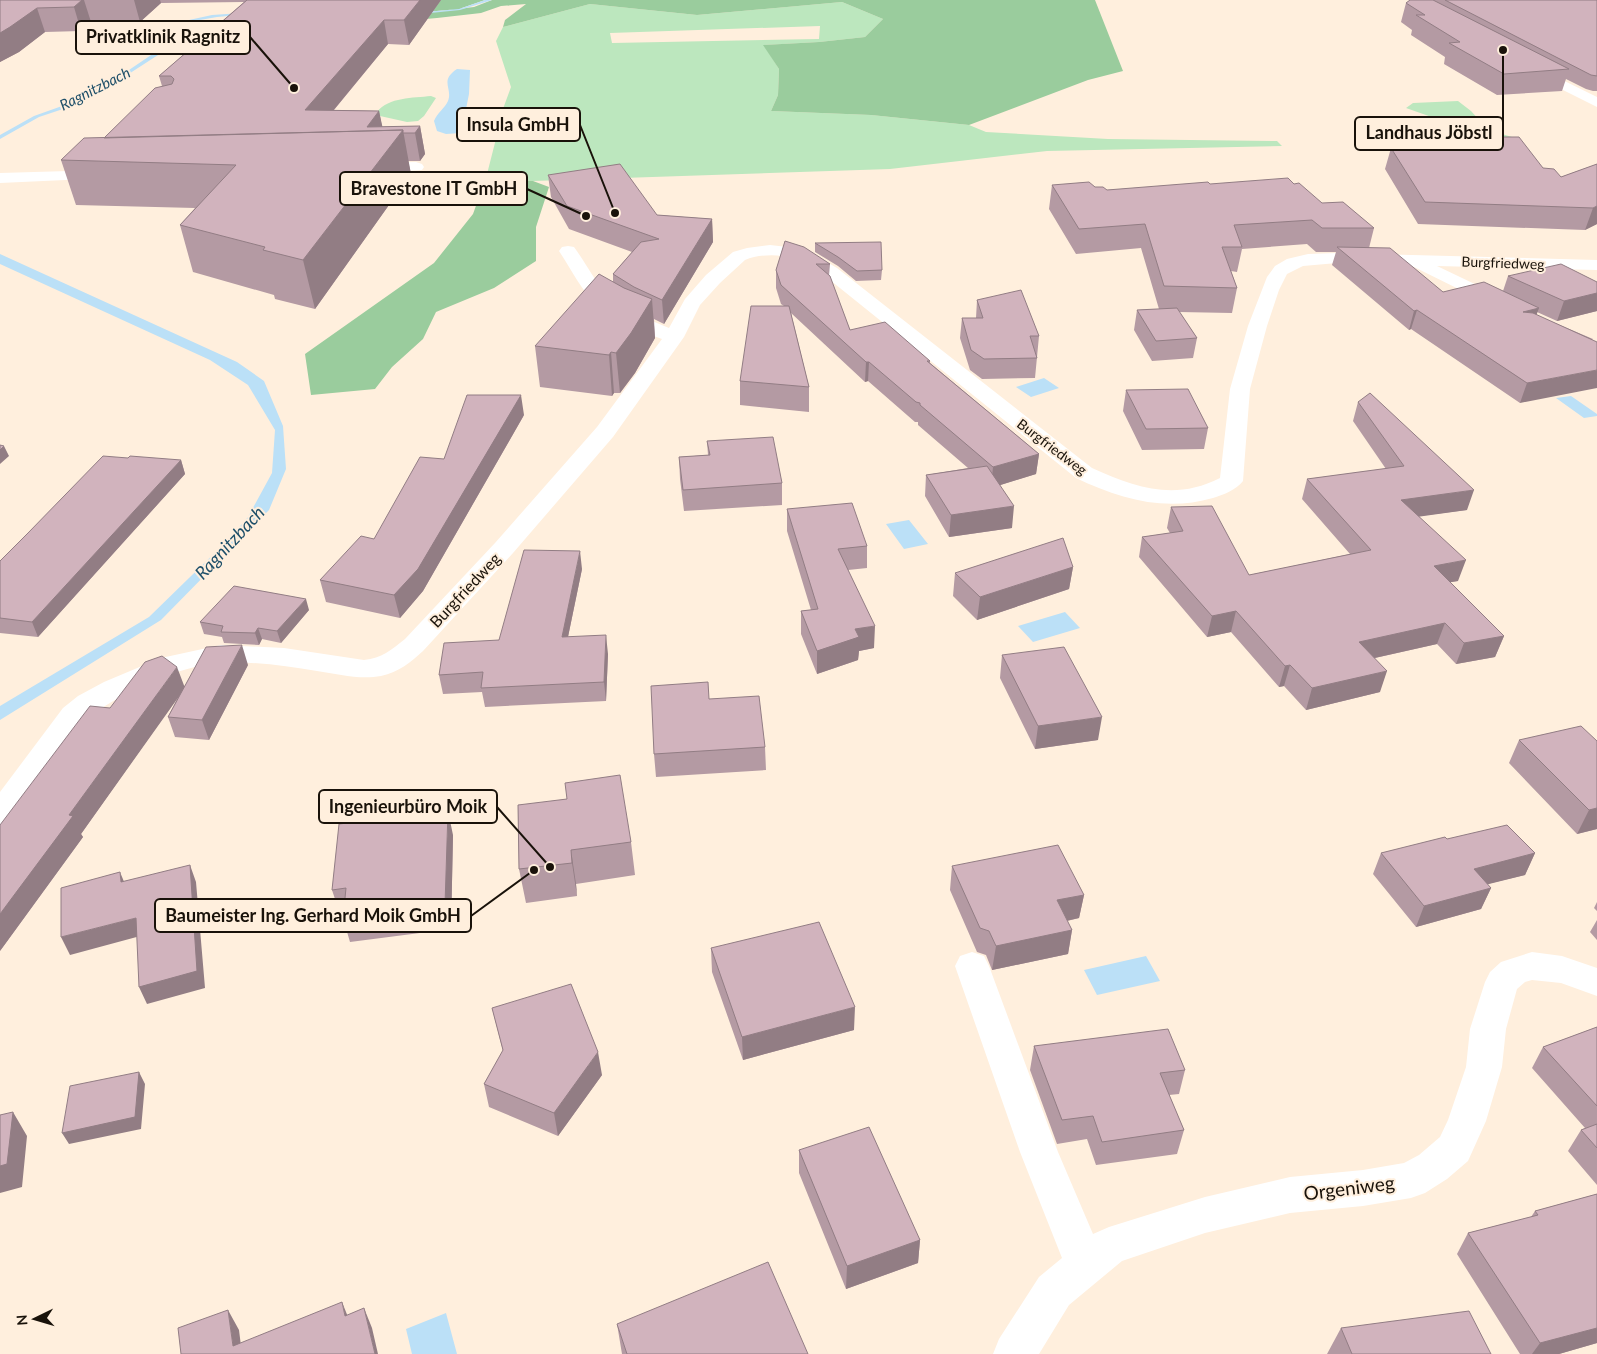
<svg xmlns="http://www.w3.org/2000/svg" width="1597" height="1354" font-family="Lato,sans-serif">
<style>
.green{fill:#bce7be;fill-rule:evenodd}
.forest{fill:#9acc9d}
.water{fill:#bbe0f7}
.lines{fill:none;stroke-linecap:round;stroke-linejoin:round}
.minor{fill:#fff;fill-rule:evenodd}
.wall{fill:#b49aa3}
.shaded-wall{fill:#927d84}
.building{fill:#d1b3bd;stroke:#927d84}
.labels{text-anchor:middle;stroke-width:4;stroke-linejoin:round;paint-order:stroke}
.far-street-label{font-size:14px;fill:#19120a;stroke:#ffefdd}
.far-water-label{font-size:15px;font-style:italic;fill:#1e4f69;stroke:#ffefdd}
.street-label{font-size:16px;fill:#19120a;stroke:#ffefdd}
.water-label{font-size:18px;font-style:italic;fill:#1e4f69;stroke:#ffefdd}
.near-street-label{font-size:19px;fill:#19120a;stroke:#ffefdd}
.leader{fill:none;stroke:#19120a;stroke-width:2}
.callout-dot{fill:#19120a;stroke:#ffefdd;stroke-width:2}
.callout{fill:#ffefdd;stroke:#19120a;stroke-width:2}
.callout-label{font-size:18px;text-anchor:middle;font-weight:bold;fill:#19120a}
</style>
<rect width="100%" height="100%" fill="#ffefdd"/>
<!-- green -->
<path class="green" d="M842 2 883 19 865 37 819 42 764 45 779 69 778 95 771 111 871 115 969 125 986 132 1108 139 1277 141 1282 146 1047 151 890 169 533 181 486 178 499 127 500 117 511 87 496 41 503 27 590 4 697 15ZM820 26 819 39 612 43 610 33Z
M431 96 436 98 424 116 418 121 407 122 380 116 377 112C389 97 413 98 431 96Z
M1458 101 1471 111 1482 123 1472 125 1512 137C1498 141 1456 129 1441 124L1443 121 1406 108 1413 103Z"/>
<!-- forest -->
<path class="forest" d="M433 0H485L459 9 403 14Z
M492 0H1095L1123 71 1088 80 969 125 871 115 771 111 778 95 779 69 763 45 819 42 865 37 883 19 842 2 697 15 590 4 503 27 505 20 526 4 501 6 481 13 437 18 357 25 401 16 474 7Z
M486 178 533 181 549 187 536 227V261L494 288 436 312 423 339 392 367 375 389 311 395 305 354 434 263 473 214Z"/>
<!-- water -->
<path class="water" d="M485 0H492L460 10 401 16 239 15 217 17 194 21 161 34 163 39 172 46 124 77 72 106 39 117 0 139V135L34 116 62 106 92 90 126 72 163 47 156 40 155 34 189 20 212 15 241 13 403 14 459 9Z
M457 69 470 70 469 94 466 109 460 119 461 133 446 134 437 131 434 121C437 113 445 108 448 101 453 88 439 81 457 69Z
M0 254 237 362 264 381 283 426 286 469 269 510 161 620 0 720V706L149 617 229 539 248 517 272 473 275 430 248 385 210 360 0 264Z
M1044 378 1059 388 1031 397 1016 387Z
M1571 396 1597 414V416L1584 418 1556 398Z
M909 520 928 544 904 549 886 524Z
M1065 612 1080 628 1033 642 1018 626Z
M1146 956 1160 981 1097 995 1084 970Z
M446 1313 457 1354H412L406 1329Z"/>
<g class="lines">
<!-- minor -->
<path class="minor" d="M1532 65 1597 97V107L1527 72 1525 69Z
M416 162 422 164 424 167 422 170 371 173 365 171 363 168 365 165 371 163Z
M103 170 109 172 111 175 109 178 0 183V173Z
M770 245 805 249 837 268 1092 468C1136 488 1175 501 1220 478L1230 389 1248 326 1267 277 1275 266 1287 259 1308 254 1337 253 1597 260V270L1437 266 1506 299 1509 303 1506 307 1499 309 1410 265 1337 263 1303 266 1287 274 1279 290 1267 326 1250 389 1243 481C1236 490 1223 495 1213 498 1165 512 1120 499 1076 478L825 276C815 270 804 260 793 258 779 254 759 254 745 260L720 283 700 305 684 337 613 437 513 553 423 651C411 662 399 672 381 676 360 680 338 674 317 671 286 666 253 661 222 663 178 665 117 694 83 722L11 822 0 825V792L63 708 78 696 104 682 161 658 221 645 284 648 364 660C382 658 391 650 405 639L495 543 597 427 662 339C640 331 615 321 597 305 581 290 571 269 559 251L562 247 568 246 574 247C585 262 593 278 605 292 622 309 647 319 669 328L685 299 706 275 733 252 747 248Z
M972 952 984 956 989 966 1058 1152 1093 1234 1109 1227 1205 1197 1290 1177 1363 1170 1404 1163 1419 1155 1440 1137 1448 1120 1466 1067 1470 1029 1485 982 1490 972 1501 962 1532 952 1562 956 1597 968V996L1561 983 1532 980 1525 982 1517 989 1506 1029 1502 1067 1486 1121 1468 1161 1447 1179 1425 1193 1411 1198 1363 1206 1290 1213 1205 1233 1122 1261 1069 1305 1039 1354H993L999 1339 1039 1277 1062 1258 1020 1152 955 966 960 956Z"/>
</g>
<!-- wall -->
<path class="wall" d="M0 0H441L409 45 388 44 334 110 379 111 382 127 420 126 425 154 420 161H408L411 174 315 309 275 299 274 295 193 272 180 225 195 208 76 205 61 160 104 138 162 86 159 76 244 2 161 3 140 22H91L81 31 45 32 19 52 0 62Z
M1410 0H1597V91H1593L1586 89 1566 79 1562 91 1497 95 1444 64 1445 57 1411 35 1412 30 1401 22 1406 3Z
M1448 137 1543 168 1561 177 1597 164V224L1585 230 1418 224 1385 169 1391 148 1446 145Z
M548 175 657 215 712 219 713 242 664 324 654 319 655 338 635 373 620 393H614L612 396 540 387 535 346 613 282V274L632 252 569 229 551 197Z
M1210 184H1294L1322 203 1374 228 1369 248 1443 292 1503 291 1508 276 1597 282V311L1557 321 1537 312 1536 315 1593 339 1520 403 1411 329 1409 330 1332 265 1336 252H1316L1307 244 1242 249 1237 272 1231 271 1237 288 1232 313 1179 312 1197 338 1193 358 1152 361 1134 330 1137 310 1159 309 1141 248 1076 254 1049 209 1052 185 1095 187 1107 190Z
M785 241 830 264 829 276 850 330 930 361V363L1039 454 1036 474 1000 485 1012 528 949 537 925 496 926 475 968 468 918 425V422H915L868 381 865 382 791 313 809 387V412L740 405V381L784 306 781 304 776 288V270Z
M815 243 882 270 881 280 856 281 838 266 815 252Z
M977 300 1039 336 1035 378 982 379 970 370 960 338 962 318H976Z
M1126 390 1208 428 1204 449 1142 450 1123 411Z
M1358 402 1467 510 1419 516 1458 581 1450 582 1504 636 1495 657 1456 664 1437 644 1375 658 1380 692 1306 710 1284 686 1279 687 1231 632 1207 637 1139 557 1142 537 1170 533 1167 528 1171 507 1249 575 1350 554 1302 499 1307 479 1386 469 1353 421Z
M524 415 423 591 400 618 326 602 320 580 374 539 444 459Z
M707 441 782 483V505L684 511 680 479 679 457 708 455Z
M181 460 185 474 38 637 0 633V561Z
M787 509 867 546V568L848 570 874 648 859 651 858 660 817 674 801 634V611L811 610 787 531Z
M1073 567 1069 589 977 620 953 596 955 573Z
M582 569 568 637 608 654 606 701 485 707 482 692 443 694 439 675 499 640Z
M309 610 281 643 262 639 259 645 224 643 222 637 204 634 200 622Z
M1002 655 1098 740 1035 749 1000 678Z
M248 665 209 740 175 737 168 717 179 695 81 834 83 837 0 951 110 708 184 686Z
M709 699 765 747 766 770 656 777 654 754Z
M1519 740 1597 741V829L1577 834 1509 763Z
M518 805 631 842 635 875 576 884 577 896 526 903 519 869Z
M453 835 451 929 350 942 343 918V913L340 914 332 890Z
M1447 839 1535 853 1525 875 1487 884 1491 888 1481 909 1416 927 1373 874 1381 853Z
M952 866 1084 895 1079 918 1067 921 1072 930 1068 954 992 970 986 955 977 952 950 890Z
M1597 902V911L1594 908Z
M1597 920V940L1590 932Z
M711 948 854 1030 743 1060 712 972Z
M492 1008 602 1075 558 1136 489 1107 484 1084 503 1051Z
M1597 1027V1185L1568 1151 1581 1130 1585 1128 1532 1068 1543 1047Z
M1034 1046 1185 1070 1179 1094 1169 1095 1184 1130 1177 1154 1096 1165 1087 1139 1057 1144 1030 1070Z
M799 1150 920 1240 918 1263 846 1289 799 1173Z
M1597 1194V1343L1559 1354H1520L1457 1254 1468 1233 1531 1217 1535 1211Z
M617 1324 808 1354H622Z
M1341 1328 1491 1354H1327Z"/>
<!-- shaded-wall -->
<path class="shaded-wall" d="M82 0H84L91 22 81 31 74 7Z
M134 0H160L161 3 140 22Z
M420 0H441L409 45 404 20Z
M37 8 45 32 19 52 0 62V33Z
M384 20 388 44 313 135 305 110Z
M379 111 384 134 367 127Z
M420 126 425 154 420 161 415 133Z
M403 130 411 174 315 309 303 260Z
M1597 206V224L1585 230 1593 208Z
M712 219 713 242 664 324 662 300Z
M1597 293V311L1557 321 1564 301Z
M652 299 655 338 635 373 620 393 616 353Z
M1539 308 1532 327 1523 312Z
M1417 310 1411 329 1409 330 1414 311Z
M611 352 614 393 612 396 609 355Z
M866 362H869L868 381 865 382Z
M1597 370V388L1520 403 1527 383Z
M521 395 524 415 423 591 400 618 394 595Z
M4 446 9 456 0 464V450Z
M1039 454 1036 474 991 488 993 467Z
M181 460 185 474 38 637 32 622Z
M1474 490 1467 510 1395 520 1401 500Z
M1014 506 1012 528 949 537 951 515Z
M580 551 582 569 564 656 562 637Z
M1466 560 1458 581 1427 586 1434 566Z
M1073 567 1069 589 977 620 980 597Z
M306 599 309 610 281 643 277 631Z
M1236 611 1231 632 1207 637 1212 616Z
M1445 623 1437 644 1352 663 1359 642Z
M875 626 874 648 859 651 858 660 817 674V651L855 629Z
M258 628 262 639 259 645 255 633Z
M606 635 608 654 606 701 604 682Z
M1504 636 1495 657 1456 664 1464 643Z
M242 645 248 665 209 740 202 720Z
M1290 665 1284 686 1279 687 1285 666Z
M177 667 185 688 81 834 83 837 0 951V914L69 815Z
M1387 671 1380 692 1306 710 1312 688Z
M1102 717 1098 740 1035 749 1038 726Z
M1597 808V829L1577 834 1589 810Z
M448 811 453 835 451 929 445 905Z
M571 850 576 884 577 896 572 863Z
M1535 853 1525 875 1465 890 1474 869Z
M190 865 196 882 205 988 147 1004 139 987Z
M120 872 127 889 121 882Z
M1491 888 1481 909 1416 927 1424 906Z
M1084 895 1079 918 1052 924 1057 900Z
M136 918 144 935 70 955 61 937Z
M1072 930 1068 954 992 970 996 946Z
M855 1007 854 1030 743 1060 742 1037Z
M598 1052 602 1075 558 1136 554 1113Z
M139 1072 145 1084 141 1129 69 1144 62 1133Z
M13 1112 27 1136 22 1187 0 1193V1166Z
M920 1240 918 1263 846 1289 847 1266Z
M342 1302 350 1322 345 1316Z
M364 1308 372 1328 378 1354H375Z
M228 1310 239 1330 242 1354 233 1346Z
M1597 1328V1343L1559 1354H1532L1540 1343Z"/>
<!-- building -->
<path class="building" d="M0 0H82L74 7 37 8 10 27 0 33Z
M247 0H420L404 20H384L305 110 379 111 367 127 420 126 415 133H403V130L104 138 155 88 172 84 174 79 171 76H159Z
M1410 0H1433L1569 69 1504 74 1449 43 1460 42 1416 15H1425L1406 3Z
M1445 0H1597V76L1591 75Z
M403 130 303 260 263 250 265 247 180 225 236 165 61 160 84 138Z
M1448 137H1519L1543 168 1554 169 1561 177 1597 164V206L1593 208 1425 202 1391 148 1454 144Z
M620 164 657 215 712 219 662 300 634 287 613 274 641 242 659 239 567 206 548 175Z
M1288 178 1294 184 1299 183 1322 203 1343 202 1374 228H1322L1312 220 1234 225 1242 247H1222L1237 288 1164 286 1145 224 1079 229 1052 185 1089 182 1095 187H1103L1107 190 1208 182 1210 184Z
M785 241 804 247 830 264H816L830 276 850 330 885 322 930 361H927L1039 454 993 467 920 405V403L916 402 869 362H866L781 285 776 270Z
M881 242 882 270 857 271 838 257 815 243Z
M1337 247 1390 248 1443 292 1484 282 1539 308 1523 312 1533 313 1597 342V370L1527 383 1417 310 1414 311Z
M1561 264 1597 282V293L1564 301 1508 276Z
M599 274 624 288 652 299 631 333 616 353 611 352 609 355 535 346Z
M1021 290 1039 336H1030L1037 358 984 359 971 350 962 318H983L977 300Z
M751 306H789L809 387 740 381Z
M1177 308 1197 338 1156 341 1137 310Z
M1188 389 1208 428 1146 429 1126 390Z
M1370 393 1474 490 1401 500 1466 560 1434 566 1504 636 1464 643 1445 623 1359 642 1387 671 1312 688 1290 665 1285 666 1236 611 1212 616 1142 537 1183 531 1171 507 1212 506 1249 575 1371 550 1307 479 1404 466 1358 402Z
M467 395H521L418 569 394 595 320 580 361 536 374 539 420 457 444 459Z
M773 437 782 483 683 490 679 457 710 455 707 441Z
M0 445 4 446 0 450Z
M103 456 128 458 130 456 181 460 32 622 0 618V561L28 533Z
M987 466 1014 506 951 515 926 475Z
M852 503 867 546 838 549 875 626 855 629 859 637 817 651 801 611 818 609 787 509Z
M1063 538 1073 567 980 597 955 573Z
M524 550 580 551 562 637 606 635 604 682 481 688 483 672 439 675 444 643 499 640Z
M234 586 306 599 277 631 258 628 255 633 221 632 223 626 200 622Z
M242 645 202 720 168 717 206 647Z
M1064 647 1102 717 1038 726 1002 655Z
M162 656 177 667 69 815 73 816 0 914V825L90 706 110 708 145 662Z
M708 682 709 699 759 696 765 747 654 754 651 686Z
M1581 726 1597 741V808L1589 810 1519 740Z
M620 775 631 842 571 850 572 863 519 869 518 805 567 799 565 783Z
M448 811 445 905 343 918 346 888 332 890 339 824Z
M1507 825 1535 853 1474 869 1491 888 1424 906 1381 853 1445 837 1447 839Z
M1058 845 1084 895 1057 900 1072 930 996 946 989 931 980 928 952 866Z
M190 865 197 971 139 987 136 918 61 937V888L120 872 121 882Z
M819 922 855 1007 742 1037 711 948Z
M571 984 598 1052 554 1113 484 1084 503 1050 492 1008Z
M1597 1027V1106L1543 1047Z
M1168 1029 1185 1070 1160 1073 1184 1130 1102 1142 1093 1116 1062 1120 1034 1046Z
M139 1072 135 1117 62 1133 70 1086Z
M13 1112 7 1164 0 1166V1115Z
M1597 1124V1148L1581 1130Z
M869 1127 920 1240 847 1266 799 1150Z
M1597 1194V1328L1540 1343 1468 1233 1538 1215 1535 1211Z
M768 1262 808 1354H627L617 1324Z
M342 1302 345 1316 364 1308 375 1354H181L178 1328 228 1310 233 1346Z
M1469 1311 1491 1354H1352L1341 1328Z"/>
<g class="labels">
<!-- far-street labels -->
<g class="far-street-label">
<text transform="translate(1503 263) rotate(2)" y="5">Burgfriedweg</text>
<text transform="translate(1052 447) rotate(37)" y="5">Burgfriedweg</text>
</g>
<!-- far-water labels -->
<g class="far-water-label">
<text transform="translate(95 89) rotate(-27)" y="5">Ragnitzbach</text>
</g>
<!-- street labels -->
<g class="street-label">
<text transform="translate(465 590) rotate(-47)" y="6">Burgfriedweg</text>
</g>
<!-- water labels -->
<g class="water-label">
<text transform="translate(230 543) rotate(-47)" y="6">Ragnitzbach</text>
</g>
<!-- near-street labels -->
<g class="near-street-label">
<text transform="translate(1349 1188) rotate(-7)" y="7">Orgeniweg</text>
</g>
</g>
<!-- callouts -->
<path class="leader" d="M294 88L250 37M615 213L580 125M1503 50L1503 133M586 216L527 189M550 867L497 807M534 870L471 916"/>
<g class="callout-dot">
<circle cx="294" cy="88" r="5"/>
<circle cx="615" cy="213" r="5"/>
<circle cx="1503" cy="50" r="5"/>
<circle cx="586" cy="216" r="5"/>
<circle cx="550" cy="867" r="5"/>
<circle cx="534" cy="870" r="5"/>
</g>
<g class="callout">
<rect x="76" y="21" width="174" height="33" rx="5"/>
<rect x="457" y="108" width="123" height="33" rx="5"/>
<rect x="1355" y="117" width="148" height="33" rx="5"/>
<rect x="340" y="172" width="187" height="33" rx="5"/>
<rect x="319" y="790" width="178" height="33" rx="5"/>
<rect x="155" y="899" width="316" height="33" rx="5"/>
</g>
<g class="callout-label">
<text x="163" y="43">Privatklinik Ragnitz</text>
<text x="518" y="131">Insula GmbH</text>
<text x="1429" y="139">Landhaus Jöbstl</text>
<text x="434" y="195">Bravestone IT GmbH</text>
<text x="408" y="813">Ingenieurbüro Moik</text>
<text x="313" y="922">Baumeister Ing. Gerhard Moik GmbH</text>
</g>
<!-- north arrow -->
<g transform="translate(35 1319) rotate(265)" stroke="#ffefdd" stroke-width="4" paint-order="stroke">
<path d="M0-4L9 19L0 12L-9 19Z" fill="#19120a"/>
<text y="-8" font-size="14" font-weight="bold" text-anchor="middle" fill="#19120a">N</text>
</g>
</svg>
